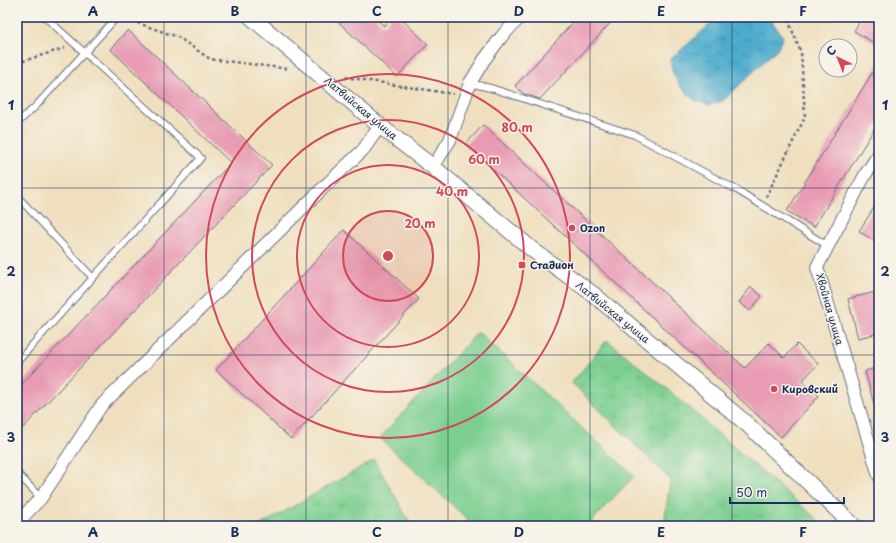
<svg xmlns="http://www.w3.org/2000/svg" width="896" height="543" font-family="'Playpen Sans',sans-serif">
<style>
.park{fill:url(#park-tufts);stroke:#4c7f78}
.pitch{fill:#7dcf91;stroke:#4c7f78}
.water{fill:url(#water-ripples);stroke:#346e95}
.building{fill:#e89bb3}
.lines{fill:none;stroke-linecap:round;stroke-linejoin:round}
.service-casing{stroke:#656d80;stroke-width:8}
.minor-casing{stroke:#656d80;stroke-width:14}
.tertiary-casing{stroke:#656d80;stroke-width:17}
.path{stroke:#656d80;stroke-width:2.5;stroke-dasharray:3 3;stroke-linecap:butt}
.service{stroke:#fff;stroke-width:6}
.minor{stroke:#fff;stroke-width:12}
.tertiary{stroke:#fff;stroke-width:15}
.grid{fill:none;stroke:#1b2f5e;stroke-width:1;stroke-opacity:0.55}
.ring{fill:none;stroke:#d1495b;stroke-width:2}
.poi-dot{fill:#d1495b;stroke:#f7f3e8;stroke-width:1.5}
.labels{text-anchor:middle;stroke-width:3;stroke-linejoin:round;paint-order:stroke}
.street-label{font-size:10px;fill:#1b2f5e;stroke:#f7f3e8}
.poi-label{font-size:10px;font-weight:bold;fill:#1b2f5e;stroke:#f7f3e8;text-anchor:start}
.centre{fill:#d1495b;stroke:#f7f3e8;stroke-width:2}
.ring-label{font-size:12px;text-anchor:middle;font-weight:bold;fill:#d1495b;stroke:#f7f3e8;stroke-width:3;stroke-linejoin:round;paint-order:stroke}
.neatline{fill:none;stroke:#1b2f5e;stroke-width:1.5}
.grid-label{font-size:13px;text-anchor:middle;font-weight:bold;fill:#1b2f5e}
</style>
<defs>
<pattern id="park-tufts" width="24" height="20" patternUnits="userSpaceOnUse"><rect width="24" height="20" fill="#7dcf91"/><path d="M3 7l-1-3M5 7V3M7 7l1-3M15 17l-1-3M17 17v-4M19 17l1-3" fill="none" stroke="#6bb27f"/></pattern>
<pattern id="water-ripples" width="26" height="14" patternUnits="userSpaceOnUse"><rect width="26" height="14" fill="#4daccc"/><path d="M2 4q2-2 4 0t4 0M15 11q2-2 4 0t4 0" fill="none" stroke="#3f8ca9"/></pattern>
</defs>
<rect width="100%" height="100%" fill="#f7f3e8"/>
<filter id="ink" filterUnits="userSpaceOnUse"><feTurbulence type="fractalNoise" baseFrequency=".025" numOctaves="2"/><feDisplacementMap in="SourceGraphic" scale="8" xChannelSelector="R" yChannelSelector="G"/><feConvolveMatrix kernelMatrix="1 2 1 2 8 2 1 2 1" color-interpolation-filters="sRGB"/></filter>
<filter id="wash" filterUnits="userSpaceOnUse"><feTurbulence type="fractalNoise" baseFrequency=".012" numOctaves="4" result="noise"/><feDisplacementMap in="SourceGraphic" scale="16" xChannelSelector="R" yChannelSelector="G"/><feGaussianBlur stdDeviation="0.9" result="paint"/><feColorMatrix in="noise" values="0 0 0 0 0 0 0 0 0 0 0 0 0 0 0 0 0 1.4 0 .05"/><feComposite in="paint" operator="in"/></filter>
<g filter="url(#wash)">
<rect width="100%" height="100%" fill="#efdfbe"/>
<!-- park -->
<path class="park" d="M607 340 668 390 825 526H664L670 479 572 383Z
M374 460 412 526H259Z"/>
<!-- pitch -->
<path class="pitch" d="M478 332 634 476 587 526H475L380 438Z"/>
<!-- water -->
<path class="water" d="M718 17H769L783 37 778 48 723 101 709 105 694 100 680 86 673 73 670 60Z"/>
<g id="blocks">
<!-- building -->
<path class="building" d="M333 17H374L384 26 391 17H399L428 44 397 77Z
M578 17H616L540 99 524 94 515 86Z
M862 17H879V46L854 31Z
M128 30 272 165 23 428 17 423V389L231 163 110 49Z
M879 62V121L814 227 787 211Z
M483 125 745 368 769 343 784 358 797 344 818 364 802 381 819 396 781 437 466 144Z
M879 200V244L859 231Z
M344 230 419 299 291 439 216 370Z
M751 287 762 296 750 311 739 302Z
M879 291V333L858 338 848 299Z
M879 367V407L875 408 865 371Z"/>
</g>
</g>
<g filter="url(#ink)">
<use href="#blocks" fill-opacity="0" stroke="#656d80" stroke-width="1"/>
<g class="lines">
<!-- service casing -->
<g class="service-casing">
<path id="service" d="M470 83 494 89 635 135 737 190 828 246
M17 123 35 107 117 17
M17 196 93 278
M17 362 201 158 45 17
M17 473 41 498"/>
</g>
<!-- minor casing -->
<g class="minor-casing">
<path id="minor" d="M879 154 865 175 817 267 879 476
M433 167 450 140 470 83 484 60 502 36 520 17
M17 523 41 498 101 406 325 186 363 150 380 126"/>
</g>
<!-- tertiary casing -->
<g class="tertiary-casing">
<path id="tertiary" d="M251 17 380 126 433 167 534 251 593 294 748 425 854 526"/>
</g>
<!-- path -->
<path class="path" d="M126 19 178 37 210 59 289 69
M17 63 65 48
M345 77 453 94
M766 197 805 117 801 53 787 17"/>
<!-- service -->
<use href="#service" class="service"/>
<!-- minor -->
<use href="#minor" class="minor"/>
<!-- tertiary -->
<use href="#tertiary" class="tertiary"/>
</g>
</g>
<!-- grid -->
<path class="grid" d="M164 17V526M306 17V526M448 17V526M590 17V526M732 17V526M17 188H879M17 355H879"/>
<!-- distance rings -->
<circle cx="388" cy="256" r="45" fill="#d1495b" fill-opacity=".12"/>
<g class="ring">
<circle cx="388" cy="256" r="45"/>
<circle cx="388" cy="256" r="91"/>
<circle cx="388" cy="256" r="136"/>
<circle cx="388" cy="256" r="182"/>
</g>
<!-- markers -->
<g class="poi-dot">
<circle cx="572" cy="228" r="4"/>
<rect x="518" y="261" width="8" height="8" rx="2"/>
<circle cx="774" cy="389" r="4"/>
</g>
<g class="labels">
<!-- street labels -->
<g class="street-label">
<text transform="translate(361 108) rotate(40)" y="4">Латвийская улица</text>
<text transform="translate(830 309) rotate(74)" y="4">Хвойная улица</text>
<text transform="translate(613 312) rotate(39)" y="4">Латвийская улица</text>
</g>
<!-- poi labels -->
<g class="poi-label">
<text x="580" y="232">Ozon</text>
<text x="530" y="269">Стадион</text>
<text x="782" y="393">Кировский</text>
</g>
</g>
<circle cx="388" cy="256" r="6" class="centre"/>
<g class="ring-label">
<text x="517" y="132">80 m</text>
<text x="484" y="164">60 m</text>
<text x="452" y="196">40 m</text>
<text x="420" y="228">20 m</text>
</g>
<!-- margin -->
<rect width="896" height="543" fill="none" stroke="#f7f3e8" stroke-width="44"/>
<!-- north arrow -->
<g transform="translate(838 58) rotate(317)"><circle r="19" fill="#f7f3e8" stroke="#9fa5b1"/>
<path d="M0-3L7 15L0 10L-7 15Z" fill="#d1495b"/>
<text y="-6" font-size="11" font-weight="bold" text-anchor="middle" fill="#1b2f5e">С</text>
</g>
<!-- scale -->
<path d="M730 497v6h114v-6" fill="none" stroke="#1b2f5e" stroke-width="2"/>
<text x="736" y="497" font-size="12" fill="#1b2f5e" stroke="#f7f3e8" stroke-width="3" paint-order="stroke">50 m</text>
<rect x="22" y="22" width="852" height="499" class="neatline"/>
<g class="grid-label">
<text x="93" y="16">A</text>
<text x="235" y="16">B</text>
<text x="377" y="16">C</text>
<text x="519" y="16">D</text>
<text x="661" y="16">E</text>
<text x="803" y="16">F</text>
<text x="11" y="110">1</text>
<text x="885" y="110">1</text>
<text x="11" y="276">2</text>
<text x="885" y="276">2</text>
<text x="11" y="442">3</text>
<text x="885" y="442">3</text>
<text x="93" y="537">A</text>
<text x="235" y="537">B</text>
<text x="377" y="537">C</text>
<text x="519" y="537">D</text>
<text x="661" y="537">E</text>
<text x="803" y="537">F</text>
</g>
</svg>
